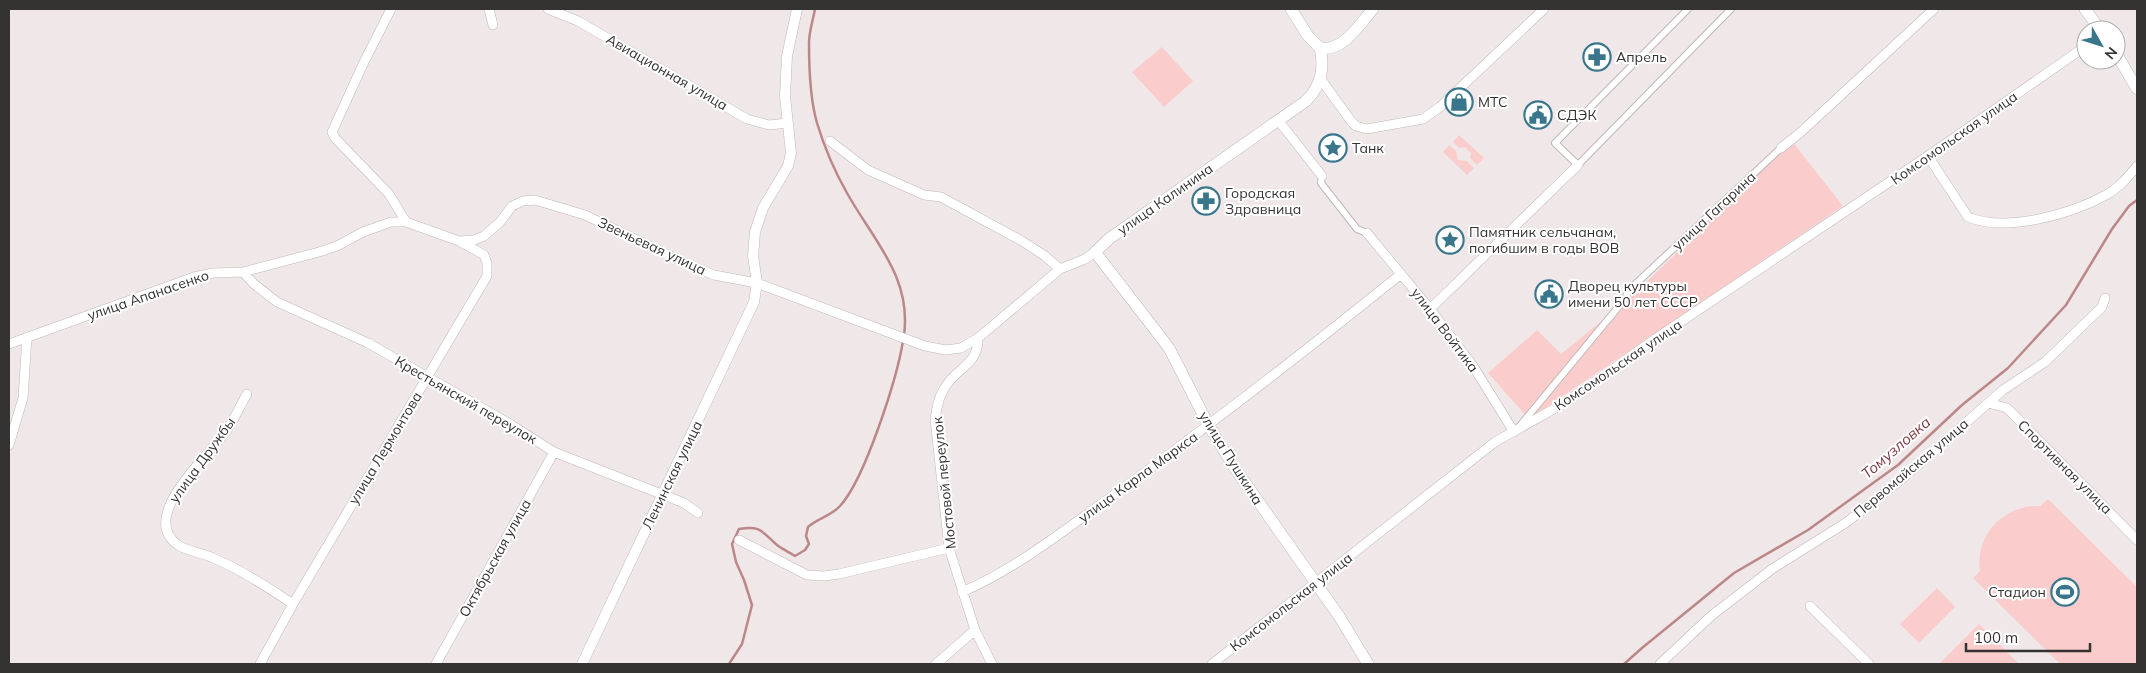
<svg xmlns="http://www.w3.org/2000/svg" width="2146" height="673" font-family="Mulish,sans-serif">
<style>
.green{fill:#fbcccc}
.lines{fill:none;stroke-linecap:round;stroke-linejoin:round}
.stream{stroke:#bc8788;stroke-width:2.5}
.pedestrian-casing{stroke:#c0b7b7;stroke-width:8}
.minor-casing{stroke:#c0b7b7;stroke-width:10}
.tertiary-casing{stroke:#c0b7b7;stroke-width:11}
.secondary-casing{stroke:#c0b7b7;stroke-width:12}
.pedestrian{stroke:#fff;stroke-width:6}
.minor{stroke:#fff;stroke-width:9}
.tertiary{stroke:#fff;stroke-width:10}
.secondary{stroke:#fff;stroke-width:11}
.labels{text-anchor:middle;stroke-width:4;stroke-linejoin:round;paint-order:stroke}
.poi-label{font-size:14px;fill:#353232;stroke:#fff;text-anchor:start}
.street-label{font-size:14px;fill:#353232;stroke:#fff}
.water-label{font-size:15px;font-style:italic;fill:#7e393e;stroke:#fff}
</style>
<rect width="100%" height="100%" fill="#f0e8e8"/>
<!-- green -->
<path class="green" d="M1162 47 1193 81 1164 107 1132 72Z
M1459 135 1484 158 1477 165 1470 158 1471 153 1465 147 1459 148 1453 142Z
M1449 145 1456 151 1458 160 1467 161 1474 168 1467 175 1443 152Z
M1788 145H1795L1843 206 1529 419 1488 373 1537 330 1561 354 1631 297Z
M2048 499 2137 587V664H2060L1973 578 1980 571C1975 534 2004 505 2040 506Z
M1937 588 1955 607 1919 643 1900 624Z
M1979 624 2019 664H1939Z"/>
<g class="lines">
<!-- stream -->
<path class="stream" d="M815 9C813 20 809 32 809 43 809 68 810 99 817 123 824 146 835 172 847 193 873 240 912 277 904 335
M729 664 742 644 752 605 744 580 736 562 732 544 739 529C761 525 762 532 777 545 782 549 789 552 795 556L805 550 809 544 806 536 808 527C818 518 831 516 840 506 865 479 897 378 903 341
M1624 664 1642 648 1734 573 1808 530 1898 465 1962 405 2008 368 2066 305 2112 229 2129 206 2137 200"/>
<!-- pedestrian casing -->
<g class="pedestrian-casing">
<path id="pedestrian" d="M1688 9 1555 143 1578 165 1731 9
M1322 176 1321 183 1357 229 1367 233
M1519 427 1625 299 1629 290 1781 148"/>
</g>
<!-- minor casing -->
<g class="minor-casing">
<path id="minor" d="M391 9 364 62 332 132 335 138 389 194 406 222
M489 9 493 25
M548 9 578 21 747 119 769 125 788 123
M1320 78 1351 121 1356 126 1367 129 1423 119 1441 106 1544 9
M1278 120 1322 176
M830 141 868 170 924 195 941 197 1022 241 1045 256 1060 269
M1781 148 1801 132 1934 9
M1928 156 1968 217C2006 233 2071 214 2106 195 2119 188 2128 177 2137 166
M1367 233 1430 309 1473 366 1514 432
M460 241 474 240 484 236 500 222 512 206 523 201 535 200 585 215 683 262 714 275 757 283 925 346 946 350 961 348 978 338 1060 269 1085 259 1095 252
M243 272 254 284 277 302 368 343 510 424 554 452 684 503 698 513
M1430 309 1578 165
M978 338C979 365 955 368 944 389 938 398 937 408 935 419L949 548 975 630 992 664
M9 344 194 277 213 273 243 272 319 252 337 246 363 232 391 222H406L459 241 484 255 487 263V276L293 604 260 664
M247 394C239 408 233 422 224 434 207 457 138 517 178 545 188 552 202 552 213 558 242 570 267 587 293 604
M1988 403 2007 408 2137 540
M9 445 23 398 27 337
M739 540 807 575 824 576 839 574 949 548
M962 592C1018 568 1068 527 1118 492 1214 422 1308 349 1401 274
M1810 606 1869 664
M436 664 554 452
M936 664 975 630
M1212 664 1495 442 1568 401 1655 339 1928 156 2086 46
M1660 664 1711 616 1772 569 1847 522 1902 479 2003 390 2045 362 2102 307 2105 298"/>
</g>
<!-- tertiary casing -->
<g class="tertiary-casing">
<path id="tertiary" d="M582 664 754 302 757 283 753 256 755 232 763 208 788 166 791 153 785 96 787 56 797 9"/>
</g>
<!-- secondary casing -->
<g class="secondary-casing">
<path id="secondary" d="M1291 9 1308 36 1320 48
M2085 9 2100 30
M1320 48C1325 69 1321 86 1306 101L1110 238 1095 252 1169 348 1209 426 1234 467 1339 616 1368 664
M1320 48C1343 52 1359 25 1373 9
M2116 53 2137 89"/>
</g>
<!-- pedestrian -->
<use href="#pedestrian" class="pedestrian"/>
<!-- minor -->
<use href="#minor" class="minor"/>
<!-- tertiary -->
<use href="#tertiary" class="tertiary"/>
<!-- secondary -->
<use href="#secondary" class="secondary"/>
</g>
<!-- icons -->
<defs>
<g id="pharmacy-ring" transform="scale(1.4375)"><circle r="9.5" fill="#fff" stroke="#39768c" stroke-width="1.5"/><path d="M-2-6h4v4h4v4h-4v4h-4v-4h-4v-4h4Z" fill="#39768c"/></g>
<g id="shop-ring" transform="scale(1.4375)"><circle r="9.5" fill="#fff" stroke="#39768c" stroke-width="1.5"/><path d="M-5-2.5h2.3a2.7 3.5 0 0 1 5.4 0H5L5.5 6h-11ZM-1.5-2.5h3a1.5 2.3 0 0 0-3 0Z" fill="#39768c"/></g>
<g id="civic-ring" transform="scale(1.4375)"><circle r="9.5" fill="#fff" stroke="#39768c" stroke-width="1.5"/><path d="M-.6-6.5H3V-4.5H.6V-3L4-1V1h2V6H-6V1h2V-1L-.6-3ZM-1.2 2.5V6h2.4V2.5Z" fill="#39768c"/></g>
<g id="sight-ring" transform="scale(1.4375)"><circle r="9.5" fill="#fff" stroke="#39768c" stroke-width="1.5"/><path d="M0-6L1.8-2.2L6-1.7L2.9 1.2L3.7 5.4L0 3.3L-3.7 5.4L-2.9 1.2L-6-1.7L-1.8-2.2Z" fill="#39768c"/></g>
<g id="stadium-ring" transform="scale(1.4375)"><circle r="9.5" fill="#fff" stroke="#39768c" stroke-width="1.5"/><path d="M0-5a6.5 5 0 1 0 0 10a6.5 5 0 1 0 0-10ZM-3.5-1.8h7v3.6h-7Z" fill="#39768c"/></g>
</defs>
<g fill-rule="evenodd">
<use href="#pharmacy-ring" x="1597" y="57"/>
<use href="#shop-ring" x="1459" y="102"/>
<use href="#civic-ring" x="1538" y="115"/>
<use href="#sight-ring" x="1333" y="148"/>
<use href="#pharmacy-ring" x="1206" y="201"/>
<use href="#sight-ring" x="1450" y="240"/>
<use href="#civic-ring" x="1549" y="294"/>
<use href="#stadium-ring" x="2065" y="592"/>
</g>
<g class="labels">
<!-- poi labels -->
<g class="poi-label">
<text x="1616" y="62">Апрель</text>
<text x="1478" y="107">МТС</text>
<text x="1557" y="120">СДЭК</text>
<text x="1352" y="153">Танк</text>
<text x="1225" y="198">Городская<tspan x="1225" dy="16">Здравница</tspan></text>
<text x="1469" y="237">Памятник сельчанам,<tspan x="1469" dy="16">погибшим в годы ВОВ</tspan></text>
<text x="1568" y="291">Дворец культуры<tspan x="1568" dy="16">имени 50 лет СССР</tspan></text>
<text x="2046" y="597" text-anchor="end">Стадион</text>
</g>
<!-- street labels -->
<g class="street-label">
<text transform="translate(667 72) rotate(30)" y="5">Авиационная улица</text>
<text transform="translate(1954 138) rotate(-35)" y="5">Комсомольская улица</text>
<text transform="translate(1165 199) rotate(-35)" y="5">улица Калинина</text>
<text transform="translate(1714 211) rotate(-43)" y="5">улица Гагарина</text>
<text transform="translate(652 246) rotate(25)" y="5">Звеньевая улица</text>
<text transform="translate(148 295) rotate(-19)" y="5">улица Апанасенко</text>
<text transform="translate(1445 330) rotate(53)" y="5">улица Войтика</text>
<text transform="translate(1618 365) rotate(-34)" y="5">Комсомольская улица</text>
<text transform="translate(466 400) rotate(30)" y="5">Крестьянский переулок</text>
<text transform="translate(385 448) rotate(-59)" y="5">улица Лермонтова</text>
<text transform="translate(1231 458) rotate(58)" y="5">улица Пушкина</text>
<text transform="translate(202 460) rotate(-54)" y="5">улица Дружбы</text>
<text transform="translate(2065 467) rotate(45)" y="5">Спортивная улица</text>
<text transform="translate(1911 468) rotate(-40)" y="5">Первомайская улица</text>
<text transform="translate(672 475) rotate(-64)" y="5">Ленинская улица</text>
<text transform="translate(1138 477) rotate(-36)" y="5">улица Карла Маркса</text>
<text transform="translate(944 483) rotate(-96)" y="5">Мостовой переулок</text>
<text transform="translate(495 558) rotate(-61)" y="5">Октябрьская улица</text>
<text transform="translate(1291 602) rotate(-38)" y="5">Комсомольская улица</text>
</g>
<!-- water labels -->
<g class="water-label">
<text transform="translate(1896 448) rotate(-41)" y="5">Томузловка</text>
</g>
</g>
<!-- border -->
<rect width="2146" height="673" fill="none" stroke="#353232" stroke-width="20"/>
<!-- north arrow -->
<g transform="translate(2101 45) rotate(129)"><circle r="24" fill="#ffffff" stroke="#aeadad"/>
<path d="M0-4L9 19L0 12L-9 19Z" fill="#39768c"/>
<text y="-8" font-size="14" font-weight="bold" text-anchor="middle" fill="#353232">N</text>
</g>
<!-- scale -->
<path d="M1966 643v8h124v-8" fill="none" stroke="#353232" stroke-width="2.5"/>
<text x="1974" y="643" font-size="15" fill="#353232" stroke="#ffffff" stroke-width="4" paint-order="stroke">100 m</text>
</svg>
